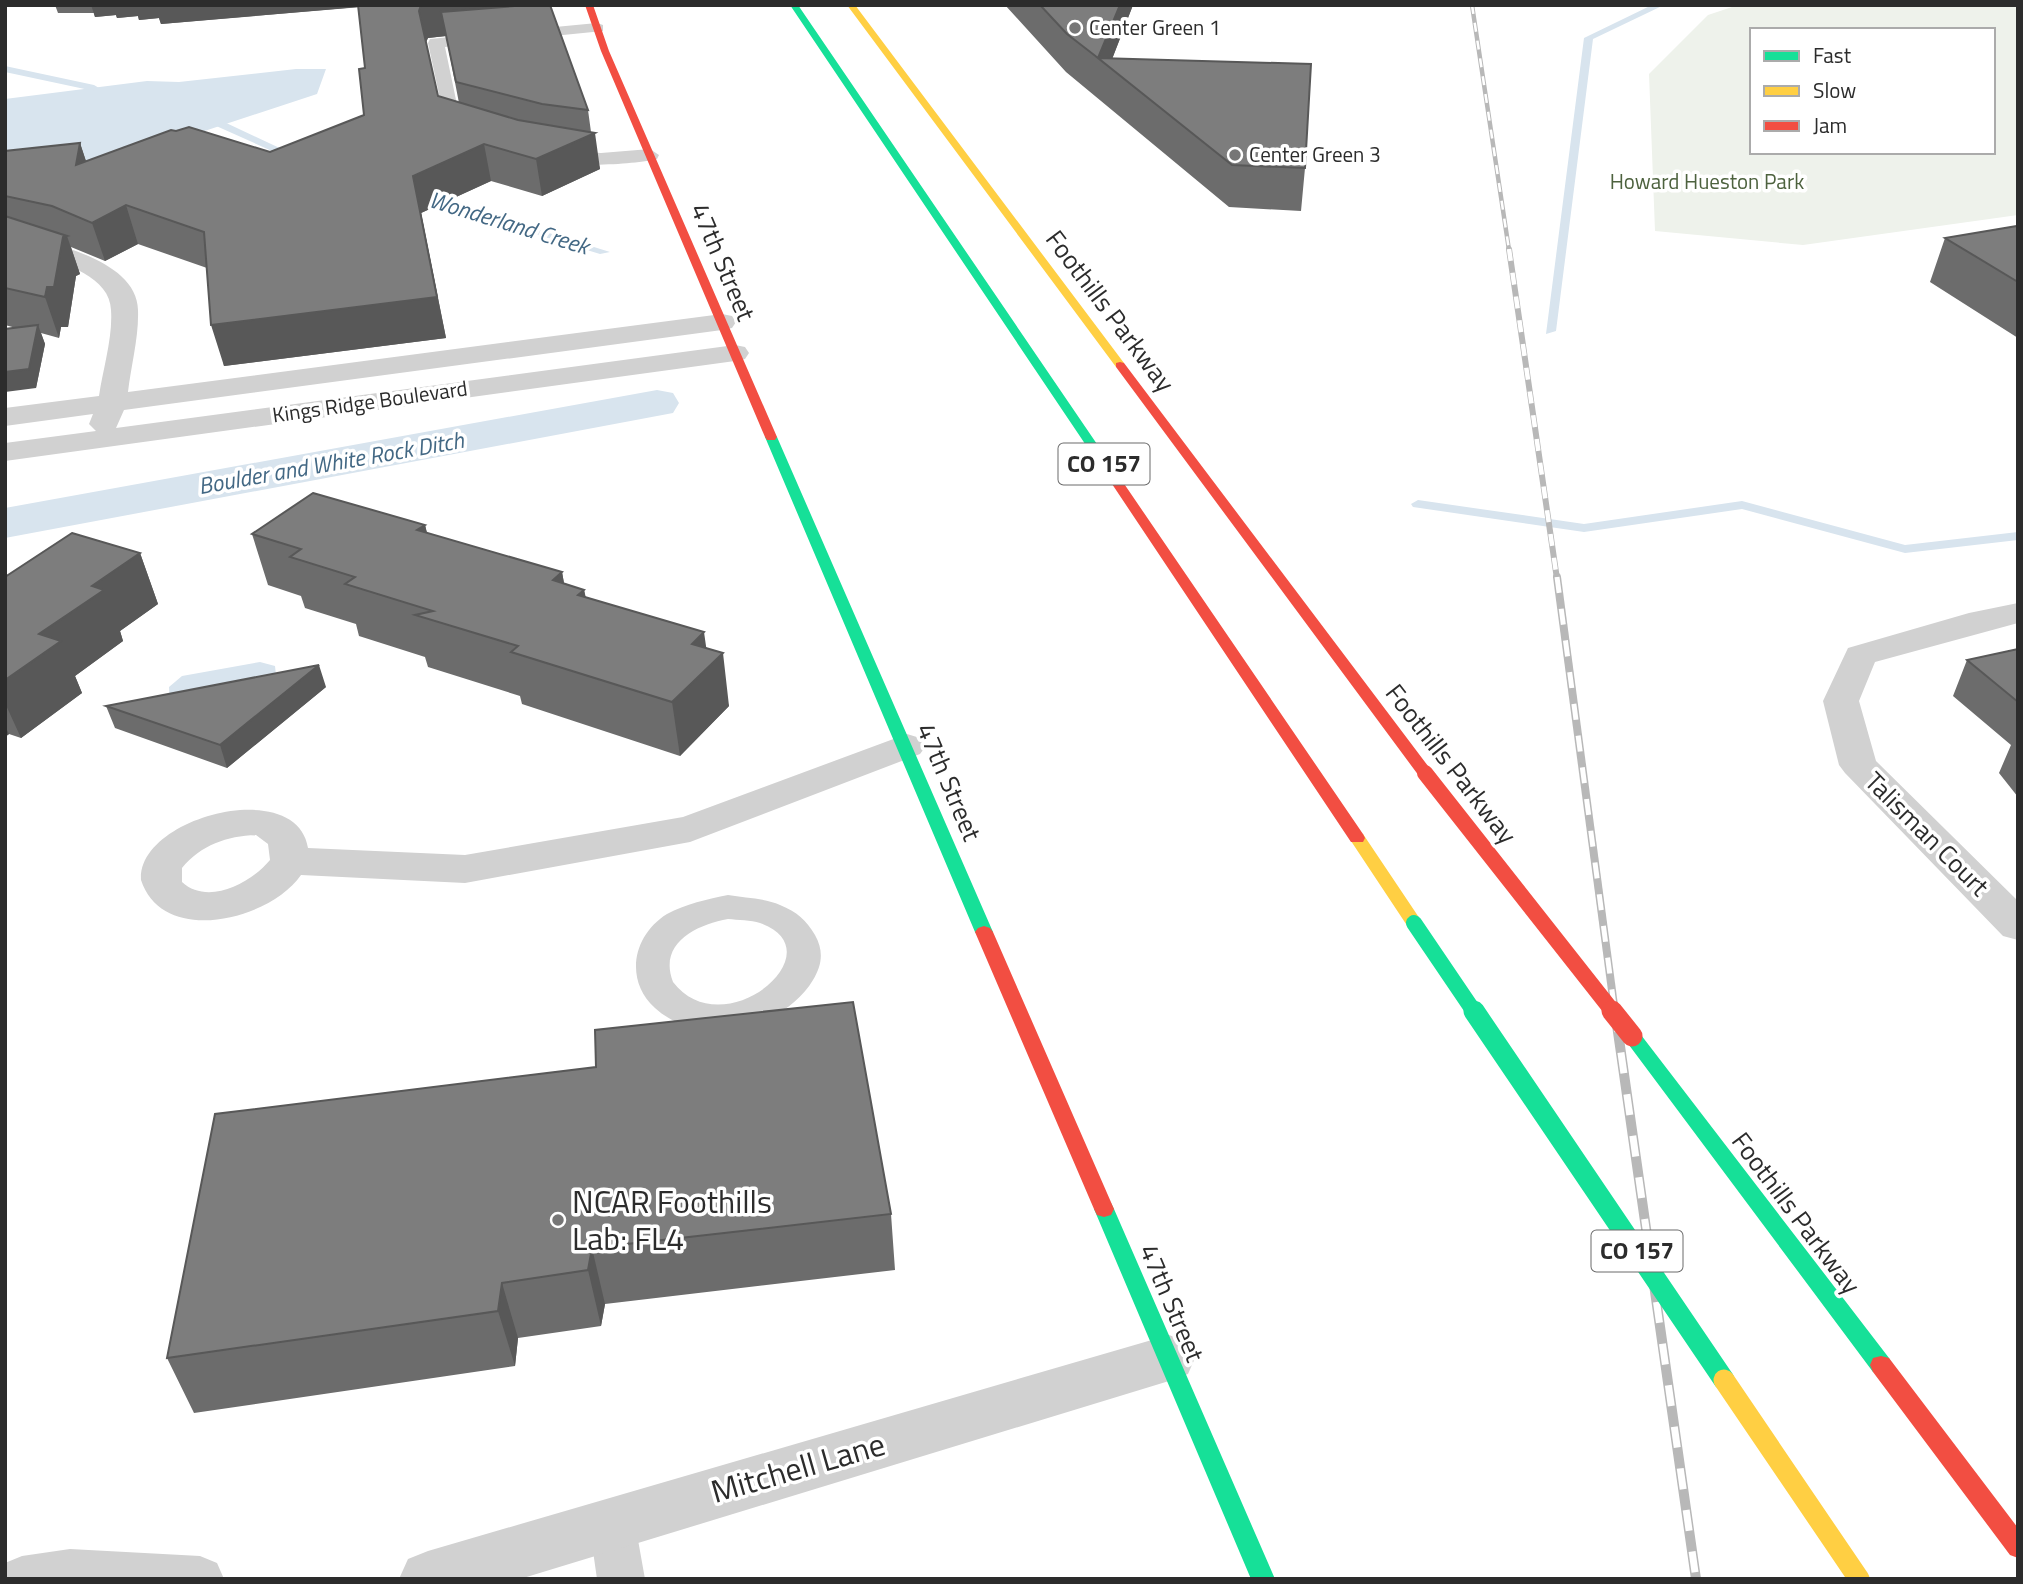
<svg xmlns="http://www.w3.org/2000/svg" width="2023" height="1584" font-family="'Titillium Web',sans-serif">
<style>
.green{fill:#eef2eb;fill-rule:evenodd}
.water{fill:#d8e4ee}
.lines{fill:none;stroke-linecap:round;stroke-linejoin:round}
.stream{fill:#d8e4ee;fill-rule:evenodd}
.canal{fill:#d8e4ee;fill-rule:evenodd}
.lane{fill:#d1d1d1;fill-rule:evenodd}
.street{fill:#d1d1d1;fill-rule:evenodd}
.fast{fill:#16e098;fill-rule:evenodd}
.slow{fill:#ffcf43;fill-rule:evenodd}
.jam{fill:#f24e42;fill-rule:evenodd}
.rail-far3-casing{stroke:#b8b8b8;stroke-width:4.5}
.rail-far2-casing{stroke:#b8b8b8;stroke-width:6}
.rail-far1-casing{stroke:#b8b8b8;stroke-width:8}
.rail-casing{stroke:#b8b8b8;stroke-width:10}
.rail-far3{stroke:#fff;stroke-width:2.5;stroke-dasharray:9;stroke-linecap:butt}
.rail-far2{stroke:#fff;stroke-width:4.5;stroke-dasharray:12;stroke-linecap:butt}
.rail-far1{stroke:#fff;stroke-width:5;stroke-dasharray:16;stroke-linecap:butt}
.rail{stroke:#fff;stroke-width:7;stroke-dasharray:21;stroke-linecap:butt}
.fast-bridge-far1{stroke:#16e098;stroke-width:16}
.fast-bridge{stroke:#16e098;stroke-width:21}
.slow-bridge{stroke:#ffcf43;stroke-width:21}
.jam-bridge-far1{stroke:#f24e42;stroke-width:16}
.jam-bridge{stroke:#f24e42;stroke-width:21}
.wall{fill:#6c6c6c;fill-rule:evenodd}
.shaded-wall{fill:#585858}
.building{fill:#7d7d7d;stroke:#585858;stroke-width:2}
.poi-dot{fill:#767676;stroke:#fff;stroke-width:2.5}
.labels{text-anchor:middle;stroke-width:7;stroke-linejoin:round;paint-order:stroke}
.far-poi-label{font-size:21px;fill:#2c2c2c;stroke:#fff;text-anchor:start}
.far-park-label{font-size:21px;fill:#4d623e;stroke:#fff}
.far-street-label{font-size:21px;fill:#2c2c2c;stroke:#fff}
.far-water-label{font-size:23px;font-style:italic;fill:#436884;stroke:#fff}
.shield{fill:#fff;stroke:#6b6b6b;stroke-width:2}
.shield-label{font-size:24px;font-weight:bold;fill:#2c2c2c}
.street-label{font-size:26px;fill:#2c2c2c;stroke:#fff}
.near-poi-label{font-size:32px;fill:#2c2c2c;stroke:#fff;text-anchor:start}
.near-street-label{font-size:32px;fill:#2c2c2c;stroke:#fff}
</style>
<rect width="100%" height="100%" fill="#fff"/>
<!-- green -->
<path class="green" d="M1738 5H2018V215L1803 245 1655 231 1649 74 1708 15ZM1752 30H1993V152H1752Z"/>
<!-- water -->
<path class="water" d="M296 69H326L317 94 153 148 101 160 5 172V99L147 81 179 82Z
M260 662 275 666 277 684 170 705 169 687 182 676Z"/>
<g class="lines">
<!-- stream -->
<path class="stream" d="M1652 5H1664L1593 39 1556 331 1546 334 1584 38Z
M5 66 94 85 99 88 94 91 5 72Z
M214 121H222L301 158 292 160 214 125Z
M416 194H424L610 252 600 254 416 198Z
M1418 500 1584 524 1742 501 1905 545 2018 532V540L1905 553 1742 509 1584 532 1413 507 1411 504Z"/>
<!-- canal -->
<path class="canal" d="M657 390 673 393 679 403 673 413 5 538V508Z"/>
<!-- lane -->
<path class="lane" d="M597 23 603 25V31L445 47 461 124 476 131 467 136 447 131 428 43 430 39Z
M650 149 659 155 657 159C638 164 560 170 548 156L557 150 601 153Z
M728 895C745 898 765 898 780 905 797 912 806 920 815 935 824 951 822 965 813 980 784 1029 700 1049 655 1008 624 980 633 935 667 914 685 904 708 899 728 895ZM728 919C738 920 751 920 760 923 839 951 723 1048 673 982 658 943 696 925 728 919Z
M612 1501 628 1508 635 1523 645 1579H597L589 1523 596 1508Z
M70 1549 200 1556 217 1563 224 1579H5V1563L22 1556Z"/>
<!-- street -->
<path class="street" d="M5 232C44 241 137 258 138 310 139 337 131 366 128 392L722 314 732 316 736 322 732 328 722 330 124 410 116 428 735 345 745 347 749 353 745 359 735 361 5 461V443L96 431 89 424 93 414 5 426V408L99 396C103 369 113 337 111 310 110 268 36 256 5 247Z
M2018 603V623L1875 662 1859 701 1876 761 2018 901V940L2003 936 1845 773 1839 765 1823 701 1848 648 1969 613Z
M907 734 920 738 926 746 920 754 690 842 465 883 301 875C270 920 163 947 141 880 137 817 297 776 308 848L465 855 683 817ZM256 835 268 844 270 860C251 883 208 906 182 882V868C201 845 227 836 256 835Z
M1169 1335 1188 1342 1195 1358 1188 1374 1169 1381 520 1579H399L408 1559 428 1551Z"/>
<!-- fast -->
<path class="fast" d="M790 5H798L1116 472 1114 475H1106Z
M771 433 777 437 993 932 990 936H978L975 932 765 437Z
M1632 1029 1638 1031 1889 1358 1892 1365 1889 1372 1881 1374 1873 1372 1626 1041 1623 1036 1626 1031Z
M1104 1201 1111 1203 1114 1209 1275 1579H1251L1094 1209 1097 1203Z"/>
<!-- slow -->
<path class="slow" d="M847 5H855L1124 363V367H1116Z
M1357 833 1363 834 1420 919 1423 923 1420 927H1408L1349 838Z"/>
<!-- jam -->
<path class="jam" d="M585 5H593L609 51 777 437 775 440H767L765 437 601 51Z
M1120 362 1124 363 1431 770 1433 773 1431 776H1419L1116 367V363Z
M1110 468 1114 469 1363 834 1365 838 1363 842H1351L1104 472Z
M984 926 990 928 993 932 1114 1209 1111 1215 1104 1217 1097 1215 1094 1209 975 932 978 928Z
M1881 1356 1889 1358 2018 1528V1558L2010 1555 1873 1372 1870 1365 1873 1358Z"/>
<!-- rail-far3 casing -->
<g class="rail-far3-casing">
<path id="rail-far3" d="M1472 5 1509 250"/>
</g>
<!-- rail-far2 casing -->
<g class="rail-far2-casing">
<path id="rail-far2" d="M1509 249 1557 579"/>
</g>
<!-- rail-far1 casing -->
<g class="rail-far1-casing">
<path id="rail-far1" d="M1557 577 1615 1013"/>
</g>
<!-- rail casing -->
<g class="rail-casing">
<path id="rail" d="M1615 1011 1696 1579"/>
</g>
<!-- rail-far3 -->
<use href="#rail-far3" class="rail-far3"/>
<!-- rail-far2 -->
<use href="#rail-far2" class="rail-far2"/>
<!-- rail-far1 -->
<use href="#rail-far1" class="rail-far1"/>
<!-- rail -->
<use href="#rail" class="rail"/>
<!-- fast-bridge-far1 -->
<path class="fast-bridge-far1" d="M1414 923 1475 1013"/>
<!-- fast-bridge -->
<path class="fast-bridge" d="M1474 1011 1724 1380"/>
<!-- slow-bridge -->
<path class="slow-bridge" d="M1724 1380 1859 1579"/>
<!-- jam-bridge-far1 -->
<path class="jam-bridge-far1" d="M1425 773 1614 1013"/>
<!-- jam-bridge -->
<path class="jam-bridge" d="M1612 1011 1632 1036"/>
</g>
<!-- wall -->
<path class="wall" d="M55 5H522L588 110 591 132 600 169 542 196 491 181 421 213 446 338 224 366 207 268 138 244 105 261 71 247 80 274 76 276 68 327H61L59 338 41 333 45 344 36 388 16 328 5 325V151L80 143 86 161 270 152 364 115 365 68 358 7 161 24 159 18 139 20 138 16 117 18 116 15 95 17 94 13H58ZM446 36 459 103 438 96 426 42 428 38Z
M1005 5H1133L1112 59 1305 168 1301 211 1229 207 1066 72Z
M2018 226V338L1930 282 1945 238Z
M425 525 427 533 562 572 564 583 584 590 586 598 707 648 729 706 680 756 522 704 520 696 428 667 425 657 359 636 356 624 305 608 301 596 268 585 252 534Z
M140 553 158 604 120 631 123 641 75 676 82 693 21 738 9 734 5 737V577Z
M2018 649V797L1999 773 2011 745 1953 696 1967 660Z
M326 687 227 768 115 728 106 706Z
M215 1114 891 1214 895 1270 605 1304 601 1326 518 1338 515 1366 194 1413 167 1358Z"/>
<!-- shaded-wall -->
<path class="shaded-wall" d="M91 5H360L361 7 161 24 159 18 139 20 138 16 117 18 116 15 95 17Z
M421 5H522L446 36 428 38 425 44 419 11Z
M1120 5H1133L1109 67 1098 58 1097 97 1098 58Z
M595 133 600 169 542 196 536 159Z
M80 143 92 180 76 165Z
M484 144 491 181 421 213 446 338 224 366 211 325 413 176Z
M126 205 138 244 105 261 92 223Z
M67 236 80 274 76 276 68 327H61L59 338 45 297 47 287 63 237Z
M38 325 45 344 36 388 5 392V372Z
M425 525 437 575 417 530Z
M140 553 158 604 120 631 123 641 75 676 82 693 21 738 5 703V680L39 634 92 586Z
M562 572 571 624 553 580Z
M584 590 594 641 578 595Z
M704 632 709 667 723 653 729 706 680 756 672 702 692 644Z
M319 665 326 687 227 768 220 745Z
M5 726 9 734 5 737Z
M592 1248 605 1304 601 1326 588 1270Z
M502 1283 518 1338 515 1366 498 1311Z"/>
<!-- building -->
<path class="building" d="M358 5H421L419 11 438 96 518 120 595 133 536 159 484 144 413 176 437 297 211 325 204 232 126 205 92 223 52 206 5 196V151L80 143 76 165 171 130 176 131 189 127 270 152 364 115 359 69 365 68Z
M528 5H550L588 110 542 104 456 82 441 12Z
M1040 5H1120L1098 58 1067 34Z
M1098 58 1311 64 1305 168 1232 165Z
M5 216 67 236 63 237 54 287H47L45 297 5 288Z
M2017 226 2018 282 1945 238Z
M38 325 29 369 5 372V329Z
M313 493 425 525 417 530 562 572 553 580 584 590 578 595 704 632 692 644 723 653 672 702 511 652 518 646 415 615 433 611 345 584 355 577 290 557 301 549 252 534Z
M72 533 140 553 92 586 104 590 39 634 61 641 5 680V577Z
M2018 649V702L1967 660Z
M319 665 220 745 106 706Z
M853 1002 891 1214 592 1248 588 1270 502 1283 498 1311 167 1358 215 1114 596 1067 595 1030Z"/>
<!-- markers -->
<g class="poi-dot">
<circle cx="1075" cy="28" r="7"/>
<circle cx="1235" cy="155" r="7"/>
<circle cx="558" cy="1220" r="7"/>
</g>
<g class="labels">
<!-- far-poi labels -->
<g class="far-poi-label">
<text x="1089" y="35">Center Green 1</text>
<text x="1249" y="162">Center Green 3</text>
</g>
<!-- far-park labels -->
<g class="far-park-label">
<text x="1707" y="189">Howard Hueston Park</text>
</g>
<!-- far-street labels -->
<g class="far-street-label">
<text transform="translate(370 402) rotate(-8)" y="7">Kings Ridge Boulevard</text>
</g>
<!-- far-water labels -->
<g class="far-water-label">
<text transform="translate(509 223) rotate(17)" y="8">Wonderland Creek</text>
<text transform="translate(331 463) rotate(-10)" y="8">Boulder and White Rock Ditch</text>
</g>
<!-- shield labels -->
<g class="shield">
<rect x="1058.5" y="443.5" width="91" height="41" rx="5"/>
<rect x="1591.5" y="1230.5" width="91" height="41" rx="5"/>
</g>
<g class="shield-label">
<text x="1104" y="472">CO 157</text>
<text x="1637" y="1259">CO 157</text>
</g>
<!-- street labels -->
<g class="street-label">
<text transform="translate(723 262) rotate(67)" y="9">47th Street</text>
<text transform="translate(1110 311) rotate(53)" y="9">Foothills Parkway</text>
<text transform="translate(1451 764) rotate(52)" y="9">Foothills Parkway</text>
<text transform="translate(949 782) rotate(67)" y="9">47th Street</text>
<text transform="translate(1927 834) rotate(45)" y="9">Talisman Court</text>
<text transform="translate(1796 1213) rotate(53)" y="9">Foothills Parkway</text>
<text transform="translate(1172 1303) rotate(67)" y="9">47th Street</text>
</g>
<!-- near-poi labels -->
<g class="near-poi-label">
<text x="572" y="1213">NCAR Foothills<tspan x="572" dy="37">Lab: FL4</tspan></text>
</g>
<!-- near-street labels -->
<g class="near-street-label">
<text transform="translate(798 1468) rotate(-16)" y="11">Mitchell Lane</text>
</g>
</g>
<!-- border -->
<rect width="2023" height="1584" fill="none" stroke="#2c2c2c" stroke-width="14"/>
<!-- legend -->
<rect x="1750" y="28" width="245" height="126" fill="#ffffff" stroke="#ababab" stroke-width="2"/>
<rect x="1764" y="51" width="35" height="10" fill="#16e098" stroke="#ababab" stroke-width="2"/>
<text x="1813" y="63" font-size="21" fill="#2c2c2c">Fast</text>
<rect x="1764" y="86" width="35" height="10" fill="#ffcf43" stroke="#ababab" stroke-width="2"/>
<text x="1813" y="98" font-size="21" fill="#2c2c2c">Slow</text>
<rect x="1764" y="121" width="35" height="10" fill="#f24e42" stroke="#ababab" stroke-width="2"/>
<text x="1813" y="133" font-size="21" fill="#2c2c2c">Jam</text>
</svg>
